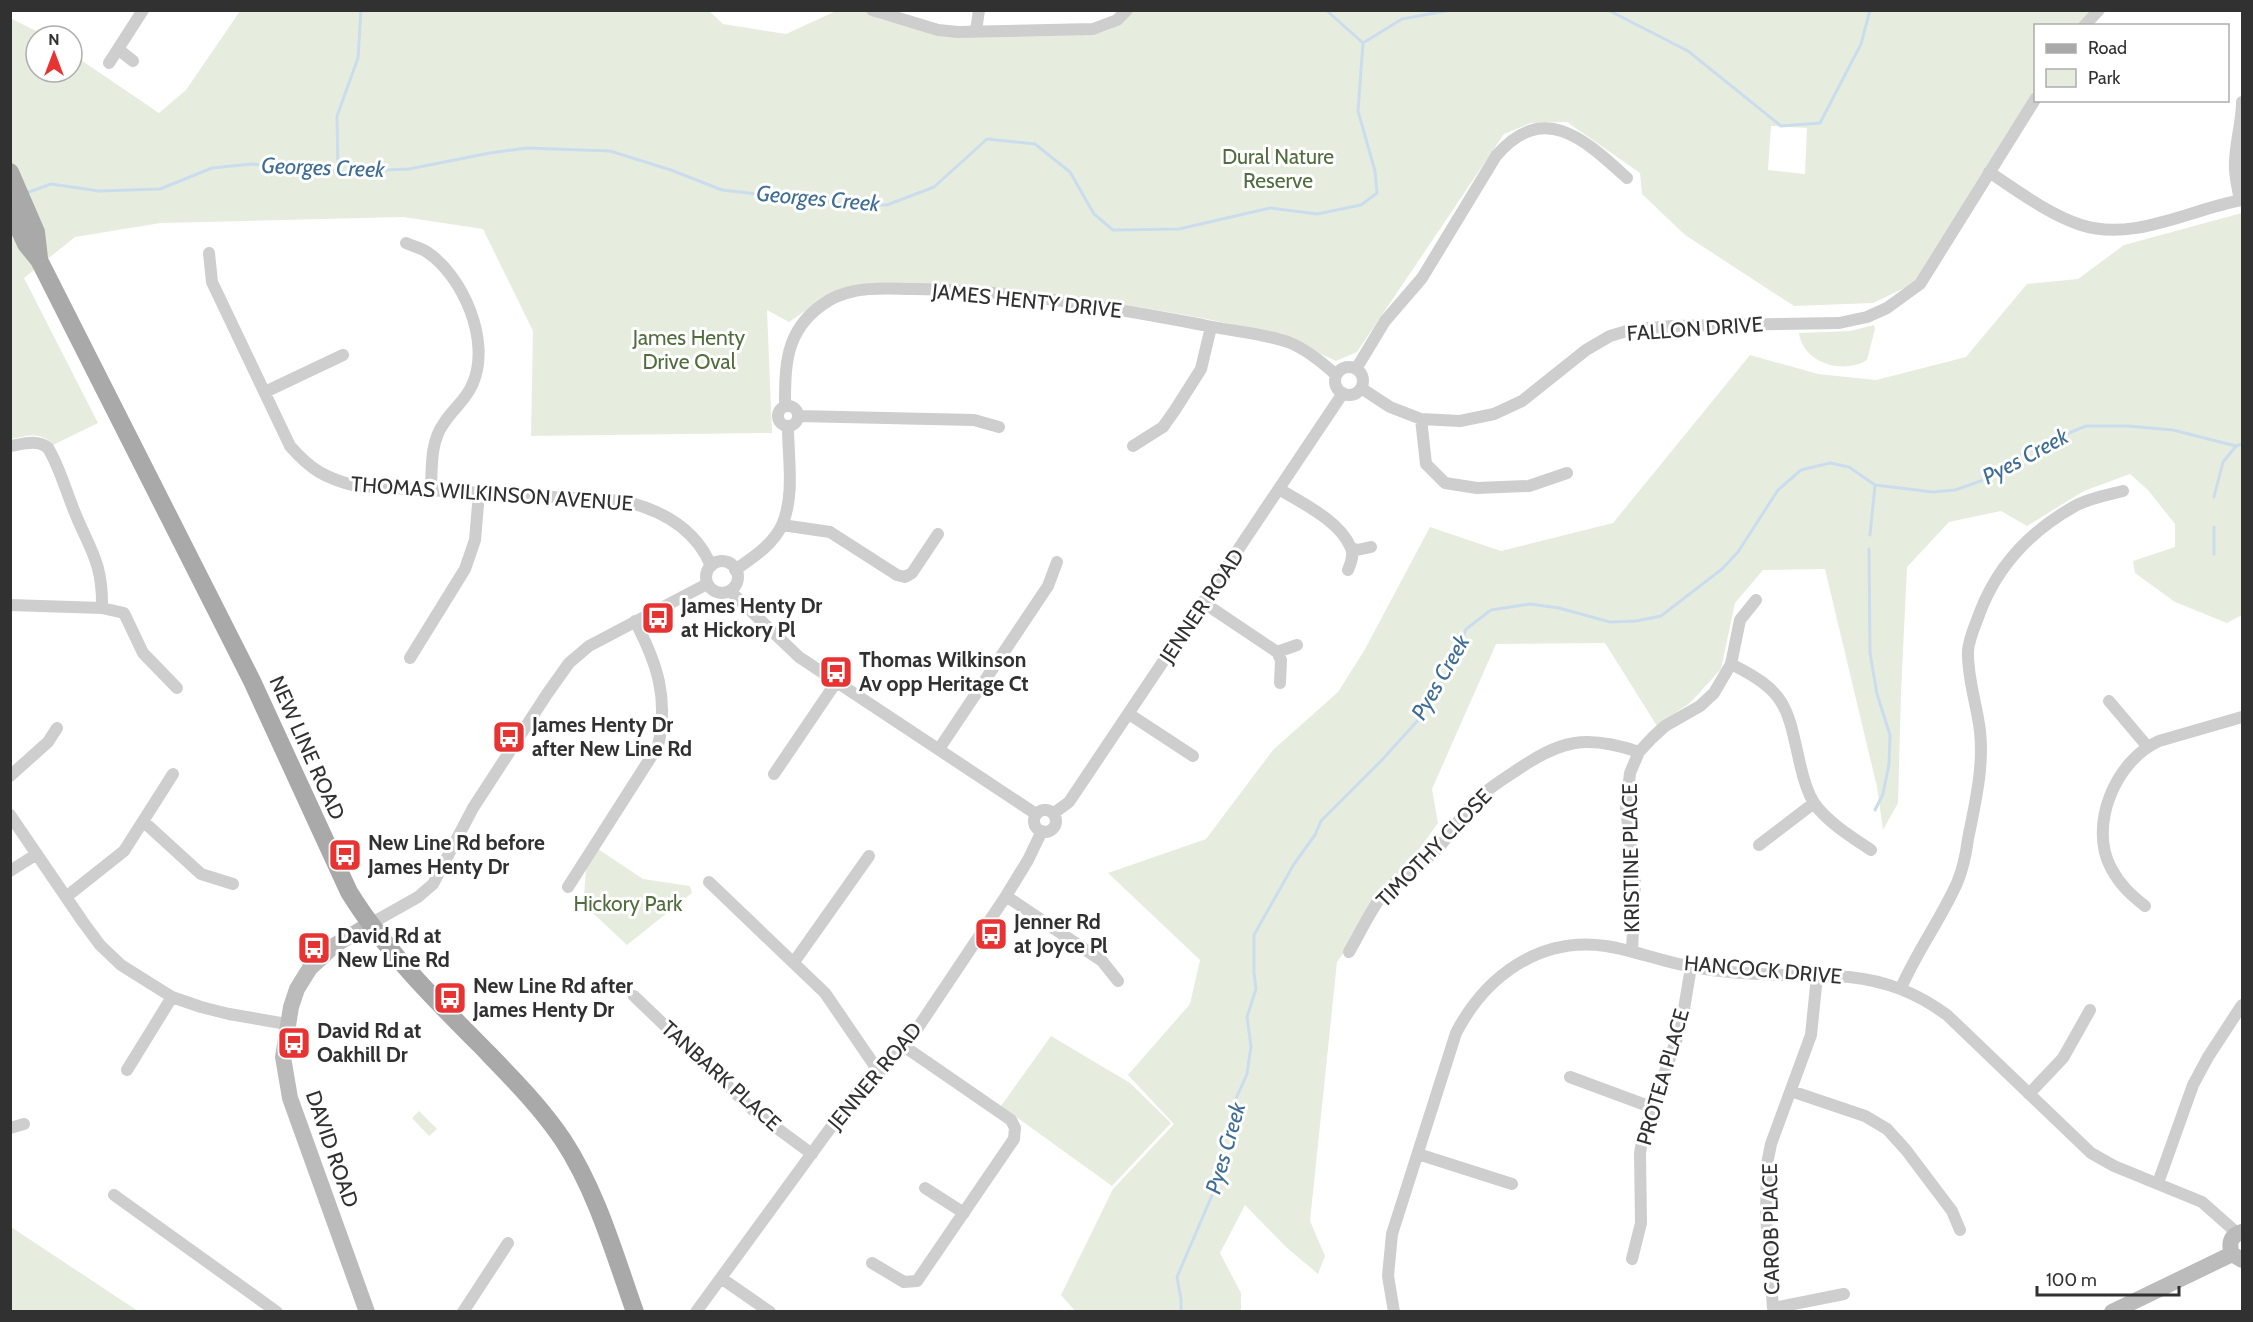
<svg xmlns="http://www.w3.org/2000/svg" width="2253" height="1322" font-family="Cabin,sans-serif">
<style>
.green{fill:#e6eddf;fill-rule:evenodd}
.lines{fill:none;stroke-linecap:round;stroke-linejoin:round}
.stream{stroke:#cbdded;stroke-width:3}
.street{stroke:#cecece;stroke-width:12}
.secondary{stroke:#bbb;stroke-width:16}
.primary{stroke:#a9a9a9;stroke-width:18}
.labels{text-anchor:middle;stroke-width:6;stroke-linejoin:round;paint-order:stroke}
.park-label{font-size:21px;fill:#506d3d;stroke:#fff}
.street-label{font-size:21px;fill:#313131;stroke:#fff}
.poi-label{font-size:21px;font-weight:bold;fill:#313131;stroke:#fff;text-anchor:start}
.water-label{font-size:22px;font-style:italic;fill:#3d6c94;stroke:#fff}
</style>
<rect width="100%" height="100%" fill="#fff"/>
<!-- green -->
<path class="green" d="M708 10 723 24 786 34 836 11 863 10 880 19 928 32 1095 34C1112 30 1123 23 1134 10L2092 11 2079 25 2036 26 2035 89 1915 283 1873 303 1794 306 1685 235 1642 194 1640 173 1567 122 1531 123 1504 134 1357 352 1336 361 1278 334 1202 318 1092 299 957 285 832 293 789 322 767 310 772 433 531 436 533 331 483 229 403 217 161 223 75 237 24 278 98 423 53 445C41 431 26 436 11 439L10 18 46 36H36V72H72V54L159 113 186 90 240 11ZM1771 126 1807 128 1805 174 1768 170Z
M2242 213V615L2227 623 2175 602 2135 573 2133 561 2175 547V524L2148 490 2130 474 2084 491 2027 526 2001 511 1949 522 1907 567 1901 693 1898 803 1883 830 1877 787 1825 569 1763 570 1735 603 1721 669 1691 702 1657 726 1605 643 1496 644 1432 789 1438 823 1337 962 1310 1221 1325 1256 1318 1274 1286 1247 1245 1205 1220 1253 1241 1293V1311H1075L1061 1295 1113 1189 1174 1124 1128 1075 1190 1004 1200 960 1108 873 1206 839 1273 750 1338 692 1364 651 1430 527 1501 551 1613 523 1750 355 1818 374 1876 380 1966 357 2027 284 2078 279 2124 245Z
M1874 325 1875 329 1867 360C1843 375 1803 363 1799 333L1850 331Z
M598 849 643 879 690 886 692 893 627 945 581 902 584 896 586 869Z
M1051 1036 1130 1083 1171 1123 1112 1186 1001 1106Z
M419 1111 437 1129 429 1136 412 1118Z
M11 1227 138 1311H11Z"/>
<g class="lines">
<!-- stream -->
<path class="stream" d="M1326 10 1363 43
M1608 10 1688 51 1781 126 1820 123 1861 44 1870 10
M338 172 337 116 358 58 361 10
M29 192 51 184 99 191 160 189 212 168 252 164 338 172 409 169 490 153 527 148 610 151 671 170 722 190 838 203 887 205 934 187 987 139 1035 144 1070 172 1094 214 1113 230 1179 229 1270 208 1317 214 1361 205 1377 193 1375 171 1358 111 1363 43 1402 19 1451 10
M2214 497 2223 462 2236 446
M1870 535 1875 486
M1869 549 1870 653 1877 694 1890 735 1889 764 1883 794 1875 810
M2214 554V527
M1181 1312V1299L1177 1277 1222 1172V1141L1229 1127 1235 1101 1247 1074 1251 1046 1247 1017 1256 989 1254 973V935L1294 864 1315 835 1321 821 1381 761 1420 718 1456 657 1466 629 1491 610 1530 604 1559 608 1610 622 1636 621 1661 616 1722 569 1738 552 1778 490 1801 470 1830 463 1849 467 1875 485 1933 492 1955 490 1981 481 2000 472 2029 449 2086 426H2128L2173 430 2236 446 2242 444"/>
<!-- street -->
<path class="street" d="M872 10 938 30 958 32 1093 29 1117 20 1127 10
M2084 26 2099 10
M976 31 979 10
M118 49 133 61
M109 63 143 10
M1989 172C2018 191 2048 214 2081 225 2134 242 2191 209 2242 200
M2240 200C2238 190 2235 178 2235 168 2234 146 2242 124 2242 102
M406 243C413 246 421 248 427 252 463 276 491 341 473 383 467 399 453 409 444 423 430 442 432 468 431 490
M209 253 212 282 290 446C311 470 325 478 356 486L624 501C661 510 696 529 711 566
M1335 381a14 14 0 1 1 28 0a14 14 0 1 1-28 0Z
M1356 369 1385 321 1422 278 1496 156C1544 100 1585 140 1627 178
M1361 388 1390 407 1421 419 1460 421 1494 414 1522 401 1586 350 1610 336 1630 330 1672 326 1839 323 1867 317 1887 308 1920 284 2036 98
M265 392 343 355
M778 416a10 10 0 1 1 20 0a10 10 0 1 1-20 0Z
M785 406C785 366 785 331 822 305 831 298 844 293 855 291 874 287 895 289 914 289 1011 290 1108 307 1203 325 1230 331 1261 333 1288 342 1306 349 1322 362 1336 375
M798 416 974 420 999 427
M1421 419 1426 464 1445 483 1477 488 1529 486 1567 473
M10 446C23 444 37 439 48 448 59 466 65 488 73 508 89 549 103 561 102 608L10 605
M1133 446 1163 427 1175 410 1201 369 1211 327
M1279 489C1302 503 1340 521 1351 548 1354 555 1351 563 1348 570
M782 525 830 532 897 575 905 577 912 573 938 534
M1351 548 1357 550 1371 547
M706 577a16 16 0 1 1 32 0a16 16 0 1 1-32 0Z
M735 570C752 558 773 545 782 525 795 496 788 457 788 427
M730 591 799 657 1036 814
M1204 603 1277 652 1281 660 1280 683
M102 608 124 613 143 653 177 688
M1277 652 1297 645
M410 658 465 569 475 540 479 493
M1731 664C1787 692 1787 706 1800 764 1803 777 1807 792 1814 803 1827 822 1853 838 1871 850
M2109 701 2147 746
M1129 714 1193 756
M939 749 1048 586 1057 562
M774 774 837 681
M10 776 48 742 57 728
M1034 821a11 11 0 1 1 22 0a11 11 0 1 1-22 0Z
M1054 813 1069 802 1343 393
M10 815 83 922 100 945 121 965 172 997 201 1007 229 1014 287 1024
M144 822 201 874 233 884
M1759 845 1814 803
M10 871 37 854
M709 882 825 993 879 1072
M568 887 658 746C669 698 657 663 635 621
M1006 896 1102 961 1118 981
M66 897 124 851 173 774
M2145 906C2131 895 2120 885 2111 868 2088 825 2116 760 2159 741L2242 717
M370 924 418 897 433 884 473 808 547 694 569 663 589 646 707 584
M1632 951 1635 883 1626 809 1630 773 1639 752 1652 738 1665 726 1700 706 1714 693 1731 664 1740 620 1756 600
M1349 952C1359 935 1369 913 1381 897 1397 877 1424 866 1440 846 1452 832 1461 815 1474 802 1486 790 1500 781 1514 772 1560 740 1585 734 1639 752
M794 962 869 856
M1817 976 1811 1035 1771 1144 1767 1164 1766 1215 1773 1308 1844 1294
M1901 988C1917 951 1941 919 1957 883 1963 869 1966 854 1968 839 1975 804 1984 767 1980 731 1977 705 1967 677 1968 651 1969 637 1976 624 1980 612 1998 565 2032 530 2075 506 2089 498 2107 495 2123 491
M634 996 755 1112 812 1154
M127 1070 172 997
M1570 1077 1651 1107
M1791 1091 1865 1116 1887 1129 1906 1150 1952 1211 1960 1230
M2029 1094 2063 1058 2090 1010
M10 1128 24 1124
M1418 1154 1512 1184
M2158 1183 2193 1085 2208 1057 2242 1005
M925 1188 964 1213
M114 1195 277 1312
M1632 1259 1641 1223 1640 1153 1644 1130 1681 1027 1691 967
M872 1263 904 1282 917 1281 1014 1139 1015 1128 1011 1120 905 1047
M721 1278 770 1312
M463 1312 508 1243
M696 1312 853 1097 905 1047 1006 896 1028 860 1042 831
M1394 1312 1388 1276 1392 1234 1456 1033C1485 977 1539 936 1606 946 1638 951 1668 964 1699 968 1748 976 1800 975 1849 977 1887 981 1917 993 1947 1015L2091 1153 2114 1166 2202 1202 2237 1233"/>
<!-- secondary -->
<path class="secondary" d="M2242 1232C2231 1235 2228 1243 2232 1254L2242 1260
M367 1312 290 1098 283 1057 291 1007 297 989 310 968 335 945 370 924
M2112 1312 2232 1254"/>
<!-- primary -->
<path class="primary" d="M10 172 36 232 39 258
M10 209 26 244 39 260 252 681 349 892C385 950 434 999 482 1047 511 1077 540 1106 563 1140 597 1192 614 1253 635 1312"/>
</g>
<!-- icons -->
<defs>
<g id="bus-square" transform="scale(1.725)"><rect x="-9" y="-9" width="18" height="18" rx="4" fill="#e73433" stroke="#fff"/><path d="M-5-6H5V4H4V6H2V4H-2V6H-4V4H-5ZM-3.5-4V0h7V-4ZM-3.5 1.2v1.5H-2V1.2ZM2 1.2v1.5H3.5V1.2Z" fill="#fff"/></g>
</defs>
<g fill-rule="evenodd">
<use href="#bus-square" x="658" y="618"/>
<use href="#bus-square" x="836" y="672"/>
<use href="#bus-square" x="509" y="737"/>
<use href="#bus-square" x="345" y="855"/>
<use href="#bus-square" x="991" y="934"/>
<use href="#bus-square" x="314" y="948"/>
<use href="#bus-square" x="450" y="998"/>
<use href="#bus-square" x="294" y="1043"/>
</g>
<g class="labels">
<!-- park labels -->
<g class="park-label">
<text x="1278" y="164">Dural Nature<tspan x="1278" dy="24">Reserve</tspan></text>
<text x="689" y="345">James Henty<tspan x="689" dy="24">Drive Oval</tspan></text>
<text x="628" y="911">Hickory Park</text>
</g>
<!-- street labels -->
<g class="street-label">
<text transform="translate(1027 301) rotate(6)" y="7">JAMES HENTY DRIVE</text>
<text transform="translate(1695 329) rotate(-4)" y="7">FALLON DRIVE</text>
<text transform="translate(492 494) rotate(4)" y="7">THOMAS WILKINSON AVENUE</text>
<text transform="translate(1202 606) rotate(-56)" y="7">JENNER ROAD</text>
<text transform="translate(307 748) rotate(66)" y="7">NEW LINE ROAD</text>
<text transform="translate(1434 848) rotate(-46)" y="7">TIMOTHY CLOSE</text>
<text transform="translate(1631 858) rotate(-91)" y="7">KRISTINE PLACE</text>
<text transform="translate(1763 970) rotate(5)" y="7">HANCOCK DRIVE</text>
<text transform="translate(721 1076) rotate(42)" y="7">TANBARK PLACE</text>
<text transform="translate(875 1076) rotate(-50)" y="7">JENNER ROAD</text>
<text transform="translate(1663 1077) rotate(-74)" y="7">PROTEA PLACE</text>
<text transform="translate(332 1149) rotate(71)" y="7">DAVID ROAD</text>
<text transform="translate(1771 1229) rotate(-91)" y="7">CAROB PLACE</text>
</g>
<!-- poi labels -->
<g class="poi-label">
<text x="681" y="613">James Henty Dr<tspan x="681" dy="24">at Hickory Pl</tspan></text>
<text x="859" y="667">Thomas Wilkinson<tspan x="859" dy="24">Av opp Heritage Ct</tspan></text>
<text x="532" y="732">James Henty Dr<tspan x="532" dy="24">after New Line Rd</tspan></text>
<text x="368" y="850">New Line Rd before<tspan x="368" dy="24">James Henty Dr</tspan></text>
<text x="1014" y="929">Jenner Rd<tspan x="1014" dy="24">at Joyce Pl</tspan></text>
<text x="337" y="943">David Rd at<tspan x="337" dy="24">New Line Rd</tspan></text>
<text x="473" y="993">New Line Rd after<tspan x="473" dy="24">James Henty Dr</tspan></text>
<text x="317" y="1038">David Rd at<tspan x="317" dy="24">Oakhill Dr</tspan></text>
</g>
<!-- water labels -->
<g class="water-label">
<text transform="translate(323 167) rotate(2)" y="8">Georges Creek</text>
<text transform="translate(818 198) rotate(5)" y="8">Georges Creek</text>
<text transform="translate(2025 456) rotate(-28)" y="8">Pyes Creek</text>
<text transform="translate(1440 677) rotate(-60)" y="8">Pyes Creek</text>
<text transform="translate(1225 1148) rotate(-74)" y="8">Pyes Creek</text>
</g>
</g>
<!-- border -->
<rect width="2253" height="1322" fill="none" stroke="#313131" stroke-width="24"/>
<!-- legend -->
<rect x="2034" y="24" width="195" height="78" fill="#ffffff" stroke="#adadad" stroke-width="1.5"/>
<rect x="2046" y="44" width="30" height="9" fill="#a9a9a9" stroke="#adadad" stroke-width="1.5"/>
<text x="2088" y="54" font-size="18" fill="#313131">Road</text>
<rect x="2046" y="69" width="30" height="18" fill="#e6eddf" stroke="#adadad" stroke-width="1.5"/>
<text x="2088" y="84" font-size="18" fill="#313131">Park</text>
<!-- north arrow -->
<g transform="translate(54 54)"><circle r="28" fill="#ffffff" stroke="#adadad" stroke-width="1.5"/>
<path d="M0-4.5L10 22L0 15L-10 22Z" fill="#e73433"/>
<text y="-9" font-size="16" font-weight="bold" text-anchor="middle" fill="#313131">N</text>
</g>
<!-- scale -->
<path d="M2037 1286v9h142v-9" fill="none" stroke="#313131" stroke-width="3"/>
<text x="2046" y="1286" font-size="18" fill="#313131" stroke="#ffffff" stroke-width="4.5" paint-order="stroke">100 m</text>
</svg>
